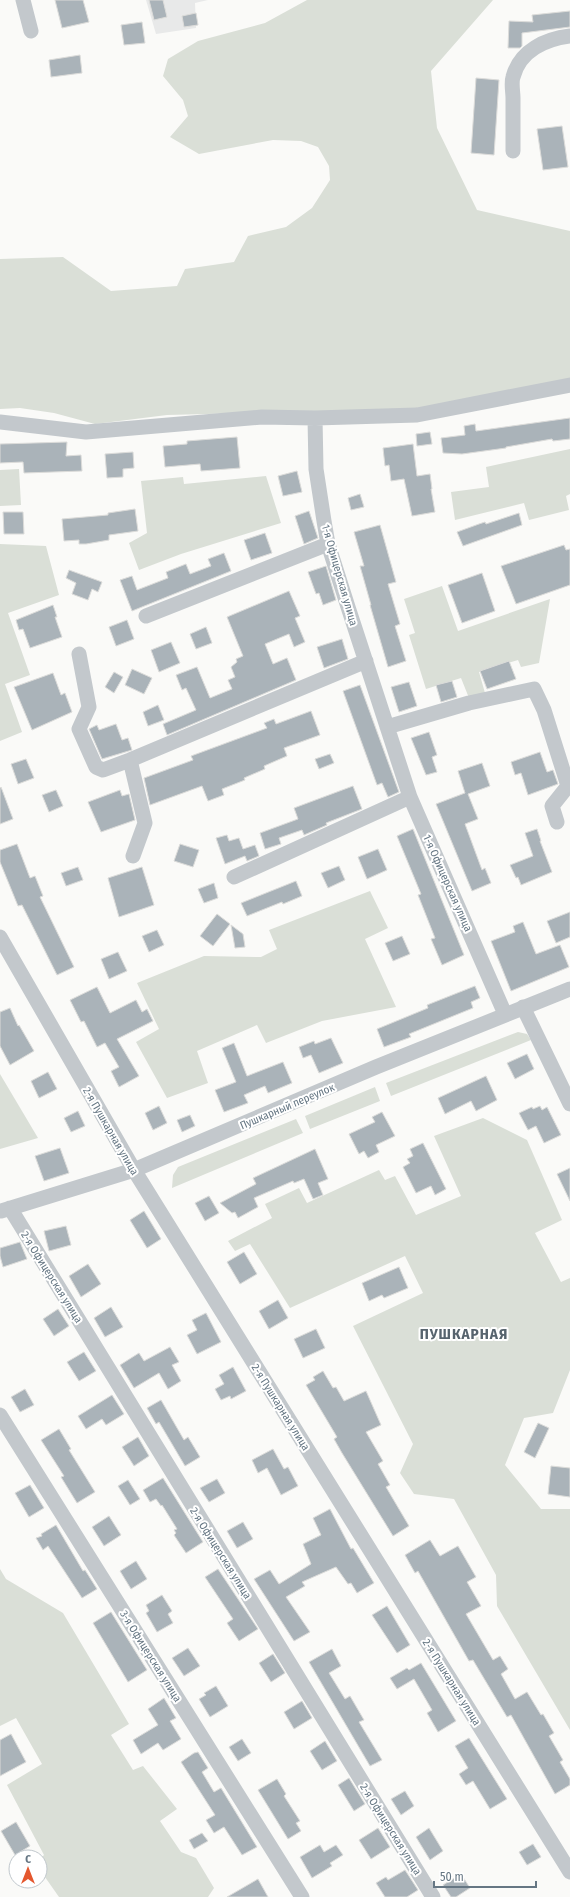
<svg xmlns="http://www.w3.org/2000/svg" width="570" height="1897" font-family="'Fira Sans Condensed',sans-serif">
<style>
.built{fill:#e8e9e9}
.green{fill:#dadfd7}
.building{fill:#aab3b9;stroke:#dcdcda}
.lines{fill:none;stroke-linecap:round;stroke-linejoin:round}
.minor{stroke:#c3c8cc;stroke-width:15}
.labels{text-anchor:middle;stroke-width:4;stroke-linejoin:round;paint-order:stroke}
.street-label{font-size:11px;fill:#657683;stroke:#fff}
.district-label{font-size:15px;font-weight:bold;letter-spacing:1px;fill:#57646e;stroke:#fff}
</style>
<rect width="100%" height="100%" fill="#fafaf8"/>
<!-- built -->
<path class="built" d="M146 0H208L195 3 196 28 156 34Z"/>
<!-- green -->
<path class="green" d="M307 0H493L431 71 437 128 477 210 570 231V387L414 409 167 415 95 424 54 413 20 408 0 409V259L63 257 111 291 177 286 185 269 234 262 248 236 286 227 312 208 330 180 329 166 318 147 301 141 273 140 199 154 170 137 188 116 183 100 163 76 168 59 198 41 265 23Z
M570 449V494L566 496 569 510 529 520 524 503 455 520 451 492 489 487 486 467Z
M19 469 21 505 0 506V544L46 546 59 595 8 613 30 675 5 684 22 732 0 741V470Z
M266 476 281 523 181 554 139 570 129 543 147 533 141 481 183 477 184 484Z
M442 586 458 631 550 599 539 663 521 667 518 660 479 672 485 693 469 698 461 678 426 689 409 635 415 633 404 599Z
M370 891 388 928 365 939 396 1007 322 1021 266 1043 257 1025 197 1051 208 1083 167 1098 136 1042 159 1029 137 983 204 956 261 957 277 949 269 930Z
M518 1032 527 1034 531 1040 391 1096 386 1083Z
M0 1074 38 1138 0 1149Z
M375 1087 380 1101 310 1129 305 1116Z
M483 1118 527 1140 562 1220 535 1233 561 1282 570 1278V1370L553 1413 524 1418 505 1465 541 1509H570V1730L497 1606 496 1575 454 1499 414 1494 400 1473 413 1444 353 1326 423 1293 405 1256 290 1308 250 1244 235 1251 228 1241 272 1218 265 1204 299 1188 307 1203 379 1170 385 1180 395 1176 416 1215 461 1196 434 1136Z
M296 1119 303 1133 172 1188 173 1175 178 1167Z
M0 1569 6 1579 63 1613 129 1724 111 1735 133 1770 143 1766 177 1809 160 1821 181 1852 196 1858 214 1888 208 1897H59L40 1870V1859L44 1855 7 1785 42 1764 16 1718 0 1726Z"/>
<!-- building -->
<path class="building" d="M55 0H83L89 22 62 28Z
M149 0H163L167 17 154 20Z
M570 11V27L522 33V46L520 48H508L509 21 533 22 532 15Z
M196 13 198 25 184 27 182 16Z
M142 22 145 43 124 45 121 25Z
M80 55 82 73 51 77 49 60Z
M476 78 499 80 494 155 471 153Z
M562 126 568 167 543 170 537 129Z
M570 418V439L553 441 552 439 506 447V448L462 454 443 453 441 438 465 435 464 426 475 424 476 431Z
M430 432 432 444 417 446 416 434Z
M237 437 240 468 201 471 200 464 165 467 163 446 187 444V441Z
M67 442 66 456 81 455 82 471 24 473 23 462 0 463V444Z
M413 444 417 476 430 474 432 489H431L435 512 412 516 404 479 391 481 389 465 385 466 383 448Z
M133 452 134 468 123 469V477L107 478 105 454Z
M297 471 302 492 283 496 278 476Z
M360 494 364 507 351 510 348 498Z
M135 509 138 531 109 535V540L86 544H79V540L64 541 62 519 108 515V513Z
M309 511 318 538 304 544 295 516Z
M3 512H23L24 534H4Z
M519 513 522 525 463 546 457 532 479 524 485 522 486 524Z
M380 525 396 582 388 584 400 624 395 626 406 661 388 667 370 605H371L360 566H364L354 532Z
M265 533 272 553 251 560 244 540Z
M564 545 566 550 570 549V585L516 604 501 566Z
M224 553 231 571 132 611 120 580 132 576 137 590 168 578 166 572 186 564 190 574 211 566 208 559Z
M326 566 336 600 323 605 319 593 316 594 308 572Z
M69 570 102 582 98 592 92 589 88 600 72 594 76 583 66 578Z
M482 573 495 611 462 623 448 585Z
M289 591 300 616 295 618 305 642 294 647 289 634 265 644 273 664 287 658 296 680 167 735 163 724 196 710 186 688 182 690 176 675 197 667 210 698 232 689 228 680 235 677 231 667 237 662 236 659 243 656 227 617Z
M53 605 57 617H55L62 637 30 648 23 629 19 630 16 620Z
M127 620 134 639 116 646 109 627Z
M206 627 212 643 196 649 190 634Z
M342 639 348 659 324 668 317 647Z
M171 642 180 663 159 672 151 650Z
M509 661 516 679 487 689 480 671Z
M132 669 152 678 144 694 125 685Z
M114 672 123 677 114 693 105 687Z
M53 673 61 695 65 693 72 712 32 730 14 687Z
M452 681 457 697 441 702 436 685Z
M409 682 417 706 399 712 391 687Z
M360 685 399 792 388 797 382 783 377 785 343 691Z
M158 705 164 720 148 726 143 712Z
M311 711 320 735 284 748 287 756 264 766 265 769 244 778 245 780 222 789 224 795 208 801 202 786 150 805 144 778 193 760 191 756 267 728 264 723 274 719 276 724Z
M116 724 122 740 128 738 132 750 102 759 89 729 97 725 99 730Z
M429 732 437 755 432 757 437 772 426 775 411 738Z
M540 752 547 772 553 770 558 784 528 795 521 773 515 775 511 762Z
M330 754 334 763 319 769 315 759Z
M26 759 34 778 18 784 11 764Z
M482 763 490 786 468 794 478 819 465 824 482 870 485 868 491 883 472 891 436 804 465 793 458 771Z
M353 786 362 809 326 823 327 825 304 835 302 830 279 838 281 844 265 849 260 833 298 819 294 808Z
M1 787 13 819 0 824V788Z
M56 790 63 806 49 812 42 795Z
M120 790 122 796 129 794 135 820 101 832 88 802Z
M413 829 464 955 442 965 431 939 435 938 418 895 421 894 397 836Z
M537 829 541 841H540L552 872 521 885 518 877 516 878 510 865 533 856 525 833Z
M227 835 229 841 239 838 243 849 255 845 259 856 247 861 245 856 225 864 216 838Z
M17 844 30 878 35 876 43 896 40 897 74 967 57 975 22 905 18 906 0 862V850Z
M180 844 199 850 193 867 174 861Z
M378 849 387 870 367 879 358 857Z
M339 866 345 880 328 888 321 873Z
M78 867 83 880 66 886 61 873Z
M142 867 154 905 119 917 108 878Z
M296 881 302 896 283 904 282 902 247 916 241 903Z
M214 883 218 898 204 903 198 889Z
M570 912V937L556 943 547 921Z
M217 914 230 924 213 946 200 936Z
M523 922 536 954 560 945 569 967 511 991 491 941 515 932 513 926Z
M231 925 243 934 245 947 235 948Z
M157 930 164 945 149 952 142 936Z
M402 936 410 954 393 961 385 943Z
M118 952 127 971 109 979 101 959Z
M475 986 480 998 471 1002 473 1008 409 1034 411 1037 384 1047 377 1029 428 1008 427 1005Z
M97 987 110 1013 136 1000 142 1012 147 1009 153 1021 117 1039 139 1076 119 1087 111 1071 119 1067 105 1043 97 1047 84 1021 81 1022 70 1000Z
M10 1008 18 1026 19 1025 34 1051 10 1065 0 1046V1012Z
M331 1038 343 1063 319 1073 311 1055 303 1058 299 1047 314 1041 315 1044Z
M234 1043 247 1076 283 1062 292 1083 268 1093 265 1086 244 1095 248 1103 224 1112 215 1090 236 1082 222 1048Z
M527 1054 534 1069 515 1079 507 1063Z
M48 1072 57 1089 39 1098 31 1081Z
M486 1076 497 1100 476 1111 471 1101 445 1114 438 1098Z
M159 1106 167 1123 153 1130 145 1113Z
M540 1106 542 1110 547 1107 561 1135 544 1143 536 1126 528 1130 519 1113 532 1107 533 1109Z
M78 1111 85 1126 71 1132 64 1118Z
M382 1112 395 1136 376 1145 379 1152 368 1158 364 1151 359 1154 349 1134 375 1122 372 1117Z
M190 1115 195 1126 182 1132 177 1120Z
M423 1143 446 1189 435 1195 431 1186 416 1193 403 1167 410 1163 407 1159 413 1156 410 1149Z
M60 1148 69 1173 44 1181 35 1156Z
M315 1149 328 1179 318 1183 323 1195 313 1199 304 1179 294 1183 293 1181 254 1198 258 1207 238 1218 235 1212 232 1213 220 1203 256 1184 253 1178Z
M570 1168V1201L557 1174Z
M209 1196 219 1213 205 1221 195 1203Z
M144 1211 161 1239 147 1248 130 1220Z
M66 1226 71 1245 49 1251 44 1231Z
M20 1242 27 1259 3 1267 0 1256V1248Z
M244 1252 257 1274 240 1284 227 1262Z
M88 1264 101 1284 81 1297 69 1276Z
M399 1267 408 1288 384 1298 382 1295 369 1301 362 1283Z
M278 1300 288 1318 269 1329 259 1311Z
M111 1307 123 1327 105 1337 94 1318Z
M58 1309 69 1326 54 1336 43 1319Z
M206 1313 221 1342 197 1354 187 1335 197 1330 192 1320Z
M316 1329 325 1348 303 1358 294 1339Z
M170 1347 179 1362 172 1365 181 1381 168 1389 159 1373 134 1388 120 1365 139 1353 144 1361Z
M84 1352 96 1371 79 1381 67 1362Z
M233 1367 246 1391 231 1399 230 1396 221 1400 215 1389 224 1384 219 1375Z
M323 1371 333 1388 336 1387 344 1401 366 1391 381 1425 366 1432 383 1461 378 1464 390 1485 386 1487 409 1526 393 1536 342 1453 334 1439 337 1437 306 1385 315 1380 313 1377Z
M25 1389 34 1405 20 1412 11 1397Z
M112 1395 124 1414 106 1425 102 1419 86 1429 78 1416Z
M161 1400 184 1440 188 1437 200 1457 185 1466 159 1422 156 1424 147 1408Z
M538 1423 549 1428 535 1458 524 1452Z
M59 1429 71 1449 69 1450 95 1492 77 1503 61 1477 64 1476 41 1440Z
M138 1437 149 1456 134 1466 122 1447Z
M273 1449 284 1469 288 1467 298 1486 281 1495 267 1468 258 1473 252 1460Z
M551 1466 570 1468V1497L548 1494Z
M163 1478 203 1542 186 1553 174 1535 176 1533 174 1530 177 1529 162 1505 161 1506 156 1499 150 1502 143 1490Z
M217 1479 225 1493 209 1502 200 1488Z
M128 1480 140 1499 130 1505 118 1486Z
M30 1485 44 1508 29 1517 15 1493Z
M330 1509 351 1549 353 1548 374 1583 357 1593 351 1583 348 1584 336 1567 302 1582 305 1586 286 1597 310 1632 294 1641 254 1579 270 1570 279 1584 311 1564 303 1544 321 1535 313 1518Z
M109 1516 121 1535 104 1546 92 1527Z
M243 1522 253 1539 237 1548 227 1531Z
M56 1525 83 1571 85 1570 97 1589 82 1598 48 1546 43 1550 36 1538 42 1536 41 1534Z
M430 1540 440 1556 458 1546 476 1577 467 1582 481 1606 466 1614 493 1660 500 1656 508 1669 501 1674 515 1699 527 1692 541 1715 543 1714 554 1733 549 1736 563 1760 560 1762 570 1779V1785L555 1794 511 1715 507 1717 473 1660 469 1661 418 1571 415 1573 405 1555Z
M136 1561 147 1579 131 1589 120 1571Z
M218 1569 258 1629 239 1641 227 1623 233 1619 205 1577Z
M162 1595 172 1611 168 1614 173 1623 157 1632 146 1613 149 1611 146 1605Z
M387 1606 410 1645 397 1653 372 1615Z
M111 1612 147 1670 128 1682 93 1623Z
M188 1648 200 1666 184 1676 172 1658Z
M332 1649 341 1666 329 1673 345 1699 350 1696 364 1720 359 1722 382 1760 370 1766 309 1662Z
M273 1654 285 1673 271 1682 259 1663Z
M421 1663 456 1721 438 1732 427 1713 432 1710 414 1679 397 1689 390 1678 407 1668 409 1670Z
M216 1686 228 1706 210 1717 199 1699 206 1695 204 1693Z
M164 1698 176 1718 170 1721 181 1739 163 1750 158 1743 141 1754 133 1740 158 1725 148 1709Z
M302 1701 312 1718 294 1729 284 1712Z
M11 1734 26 1762 0 1776V1740Z
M469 1738 507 1799 490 1809 473 1781 466 1785 459 1774 468 1768 455 1746Z
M242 1739 251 1753 238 1761 229 1747Z
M325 1741 337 1761 322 1770 310 1751Z
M198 1752 208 1768 202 1772 214 1792 221 1788 257 1847 242 1855 224 1827 214 1833 206 1820 215 1815 181 1762 194 1753Z
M349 1778 365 1804 354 1811 338 1785Z
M277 1779 286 1794 284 1796 300 1821 296 1823 301 1831 288 1839 258 1790Z
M405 1791 414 1806 401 1815 391 1799Z
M16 1822 30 1846 15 1855 1 1831Z
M378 1828 390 1847 371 1859 359 1840Z
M429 1828 443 1851 430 1860 416 1837Z
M202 1833 208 1841 194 1849 189 1840Z
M533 1844 541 1857 527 1865 519 1852Z
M320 1845 324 1852 336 1845 343 1855 330 1863 332 1866 312 1878 300 1857Z
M405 1870 418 1890 407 1897H385L376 1883 386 1877 388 1880Z
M461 1874 470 1888 456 1897H451L443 1885Z
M258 1879 268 1897H227Z"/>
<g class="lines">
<!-- minor -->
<path class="minor" d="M23 0 31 31
M513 151C513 134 513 116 513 98 513 92 511 83 513 77 520 50 546 39 570 36
M315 418 316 469 324 521 328 544 348 607 410 797 505 1014
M0 422 86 432 262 417 315 418 417 415 570 385
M146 616 328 544
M79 654 89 707 79 729 96 767 103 770 130 760 366 661
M387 727 469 703 534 689 544 710 568 786 570 787
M130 760 145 823 133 856
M557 822 552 806 568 786
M234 877 410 797
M0 937 134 1170 570 1872
M523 1007 570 1104
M10 1208 433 1897
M1 1211 134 1170 376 1067 570 989
M0 1415 302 1897"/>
</g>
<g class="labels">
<!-- street labels -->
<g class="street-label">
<text transform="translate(340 575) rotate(74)" y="4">1-я Офицерская улица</text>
<text transform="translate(448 883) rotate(66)" y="4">1-я Офицерская улица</text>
<text transform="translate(287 1106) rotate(-23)" y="4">Пушкарный переулок</text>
<text transform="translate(111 1131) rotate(60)" y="4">2-я Пушкарная улица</text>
<text transform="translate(52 1277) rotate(58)" y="4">2-я Офицерская улица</text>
<text transform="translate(281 1407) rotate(58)" y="4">2-я Пушкарная улица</text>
<text transform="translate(221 1553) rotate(58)" y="4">2-я Офицерская улица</text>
<text transform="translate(151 1656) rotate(58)" y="4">3-я Офицерская улица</text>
<text transform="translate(452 1682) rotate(58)" y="4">2-я Пушкарная улица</text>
<text transform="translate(391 1829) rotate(58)" y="4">2-я Офицерская улица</text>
</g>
<!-- district labels -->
<g class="district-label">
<text x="464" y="1339">ПУШКАРНАЯ</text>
</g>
</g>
<!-- north arrow -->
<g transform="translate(28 1869)"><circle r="19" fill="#ffffff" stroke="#c1c8cd"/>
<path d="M0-3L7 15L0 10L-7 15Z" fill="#e4572e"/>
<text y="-6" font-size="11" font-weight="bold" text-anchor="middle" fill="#657683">С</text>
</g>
<!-- scale -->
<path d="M434 1881v6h102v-6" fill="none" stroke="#657683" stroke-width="2"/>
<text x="440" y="1881" font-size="12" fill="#657683" stroke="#ffffff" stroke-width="3" paint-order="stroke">50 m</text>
</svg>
